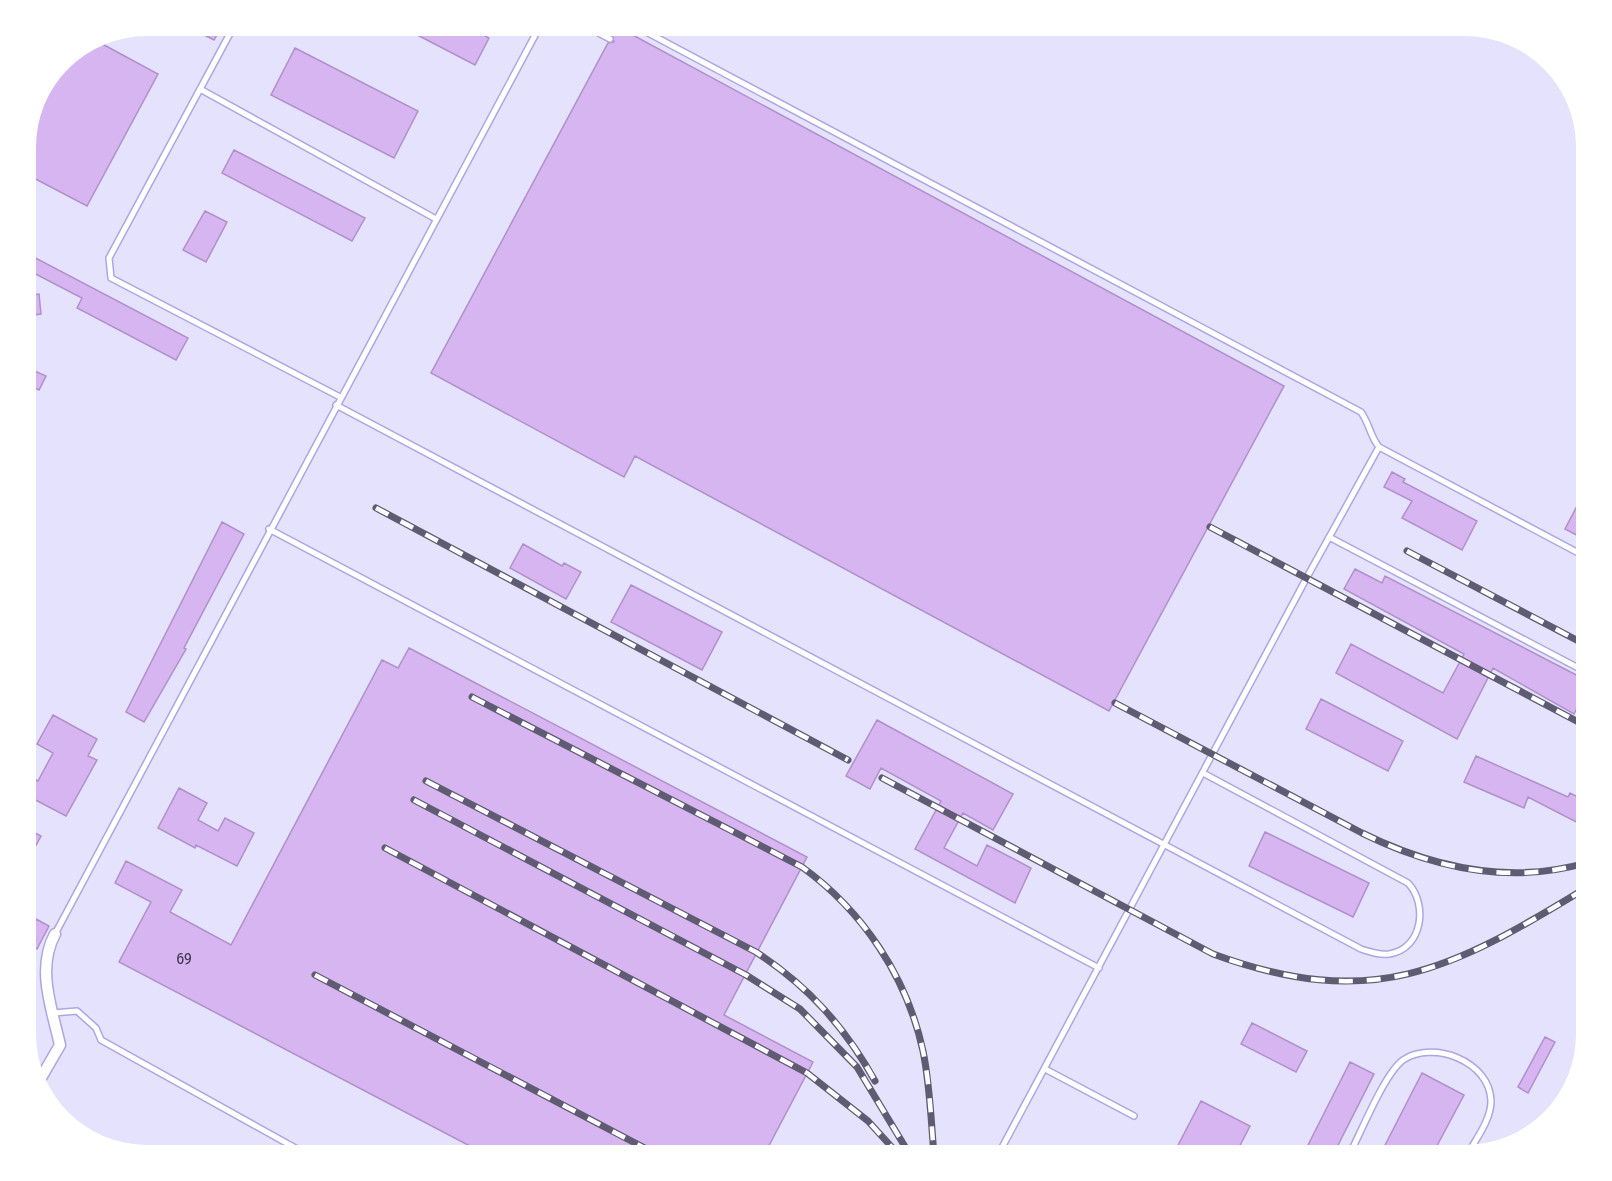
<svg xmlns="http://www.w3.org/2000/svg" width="1612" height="1181" font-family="'Fira Sans Condensed',sans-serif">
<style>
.building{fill:#d6b5f0;stroke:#b090ca;stroke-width:1.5}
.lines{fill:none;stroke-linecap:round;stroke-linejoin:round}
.service-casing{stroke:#ada6e4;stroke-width:8}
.minor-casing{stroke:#ada6e4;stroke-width:13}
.service{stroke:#fff;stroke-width:5}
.minor{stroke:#fff;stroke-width:10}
.rail-casing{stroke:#5e5b72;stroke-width:7}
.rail{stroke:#fff;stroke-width:4.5;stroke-dasharray:14;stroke-linecap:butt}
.labels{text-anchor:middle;stroke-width:6;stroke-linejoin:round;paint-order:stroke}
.number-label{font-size:16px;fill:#3f3453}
</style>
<rect width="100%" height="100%" fill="#e4e2fc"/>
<!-- building -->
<path class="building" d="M186 26H222L214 40Z
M400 26H466L489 38 475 65Z
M616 26 1284 386 1109 711 635 456 624 477 431 373 608 43 614 42 612 35Z
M93 39 158 74 87 206 26 174V139L35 105 49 79 67 56Z
M295 48 418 111 394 158 271 95Z
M234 150 365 218 352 241 222 173Z
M205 211 227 222 206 262 183 250Z
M26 253 188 338 176 360 77 308 82 298 26 269Z
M39 294 41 314 26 316V296Z
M26 367 46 376 39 390 26 384Z
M1392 472 1405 479 1403 482 1477 521 1462 550 1402 518 1412 501 1384 487Z
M1577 506 1586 511V540L1565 529Z
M222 522 244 534 184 648 186 649 144 722 126 712Z
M523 544 562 566 564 563 581 572 566 599 510 568Z
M1355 569 1382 583 1385 576 1586 680V690L1574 714 1493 668 1457 739 1336 673 1351 644 1443 693 1464 654 1344 589Z
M631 585 722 632 702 670 611 622Z
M409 648 807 857 724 1015 813 1062 764 1155H487L119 962 151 902 115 883 126 861 182 890 170 912 231 945 382 660 398 668Z
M1321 699 1403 741 1388 771 1306 729Z
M53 715 97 739 88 756 97 760 66 816 26 795V774L38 781 53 753 37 744Z
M877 720 1013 794 993 830 963 813 944 848 977 866 987 845 1031 868 1015 903 915 849 941 801 881 768 870 789 846 776Z
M1476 756 1568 797 1570 793 1586 801V827L1528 797 1524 808 1464 782Z
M179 788 207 803 198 820 218 831 225 818 254 833 237 866 196 845 195 848 158 828Z
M26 828 41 836 26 864Z
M1265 832 1369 883 1353 917 1249 866Z
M36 919 49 926 37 949 26 943V938Z
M1252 1023 1307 1051 1296 1072 1241 1044Z
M1545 1037 1555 1042 1528 1093 1518 1087Z
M1350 1062 1374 1074 1333 1155H1303Z
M1422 1073 1464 1095 1432 1155H1380Z
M1201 1101 1250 1126 1235 1155H1173Z"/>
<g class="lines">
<!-- service casing -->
<g class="service-casing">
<path id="service" d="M234 26 109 258 111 278 340 397
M585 26 610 39
M635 26 1361 412C1370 425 1370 436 1379 447L1586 557
M200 89 436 219
M336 405 1361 949C1370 952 1379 955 1389 954 1423 949 1428 904 1408 883L1203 773
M269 529 1099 968
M1329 537 1586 672
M55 934 540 26
M53 1013 77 1011 96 1028 101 1040 308 1155
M1045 1069 1134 1116
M998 1155 1306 579 1379 447
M1349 1155C1361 1133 1384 1074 1403 1060 1433 1040 1490 1061 1491 1101 1491 1120 1476 1139 1467 1155"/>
</g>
<!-- minor casing -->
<g class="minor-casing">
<path id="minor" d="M38 1083 60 1045C52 1009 36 969 55 934"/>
</g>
<!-- service -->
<use href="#service" class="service"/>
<!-- minor -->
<use href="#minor" class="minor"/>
<!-- rail casing -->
<g class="rail-casing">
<path id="rail" d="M376 508 848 760
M1210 527 1586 726
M1407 551 1586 645
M472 697 802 867C863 911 907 977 923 1051 930 1085 931 1121 934 1155
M1115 703 1362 833C1433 868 1508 885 1586 863
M882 778 1213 954C1372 1012 1450 971 1586 888
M426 781 756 952C808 986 845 1027 875 1081
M414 800 746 975 800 1009 857 1067 910 1155
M385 848 807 1073 868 1121 899 1155
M315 975 658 1155"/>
</g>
<!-- rail -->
<use href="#rail" class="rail"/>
</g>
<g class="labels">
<!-- number labels -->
<g class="number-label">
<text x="184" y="964">69</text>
</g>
</g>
<!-- crop -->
<path d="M0 0H1612V1181H0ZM147 36H1465A111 111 0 0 1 1576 147V1034A111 111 0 0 1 1465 1145H147A111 111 0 0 1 36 1034V147A111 111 0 0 1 147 36Z" fill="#fff" fill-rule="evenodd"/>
</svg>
